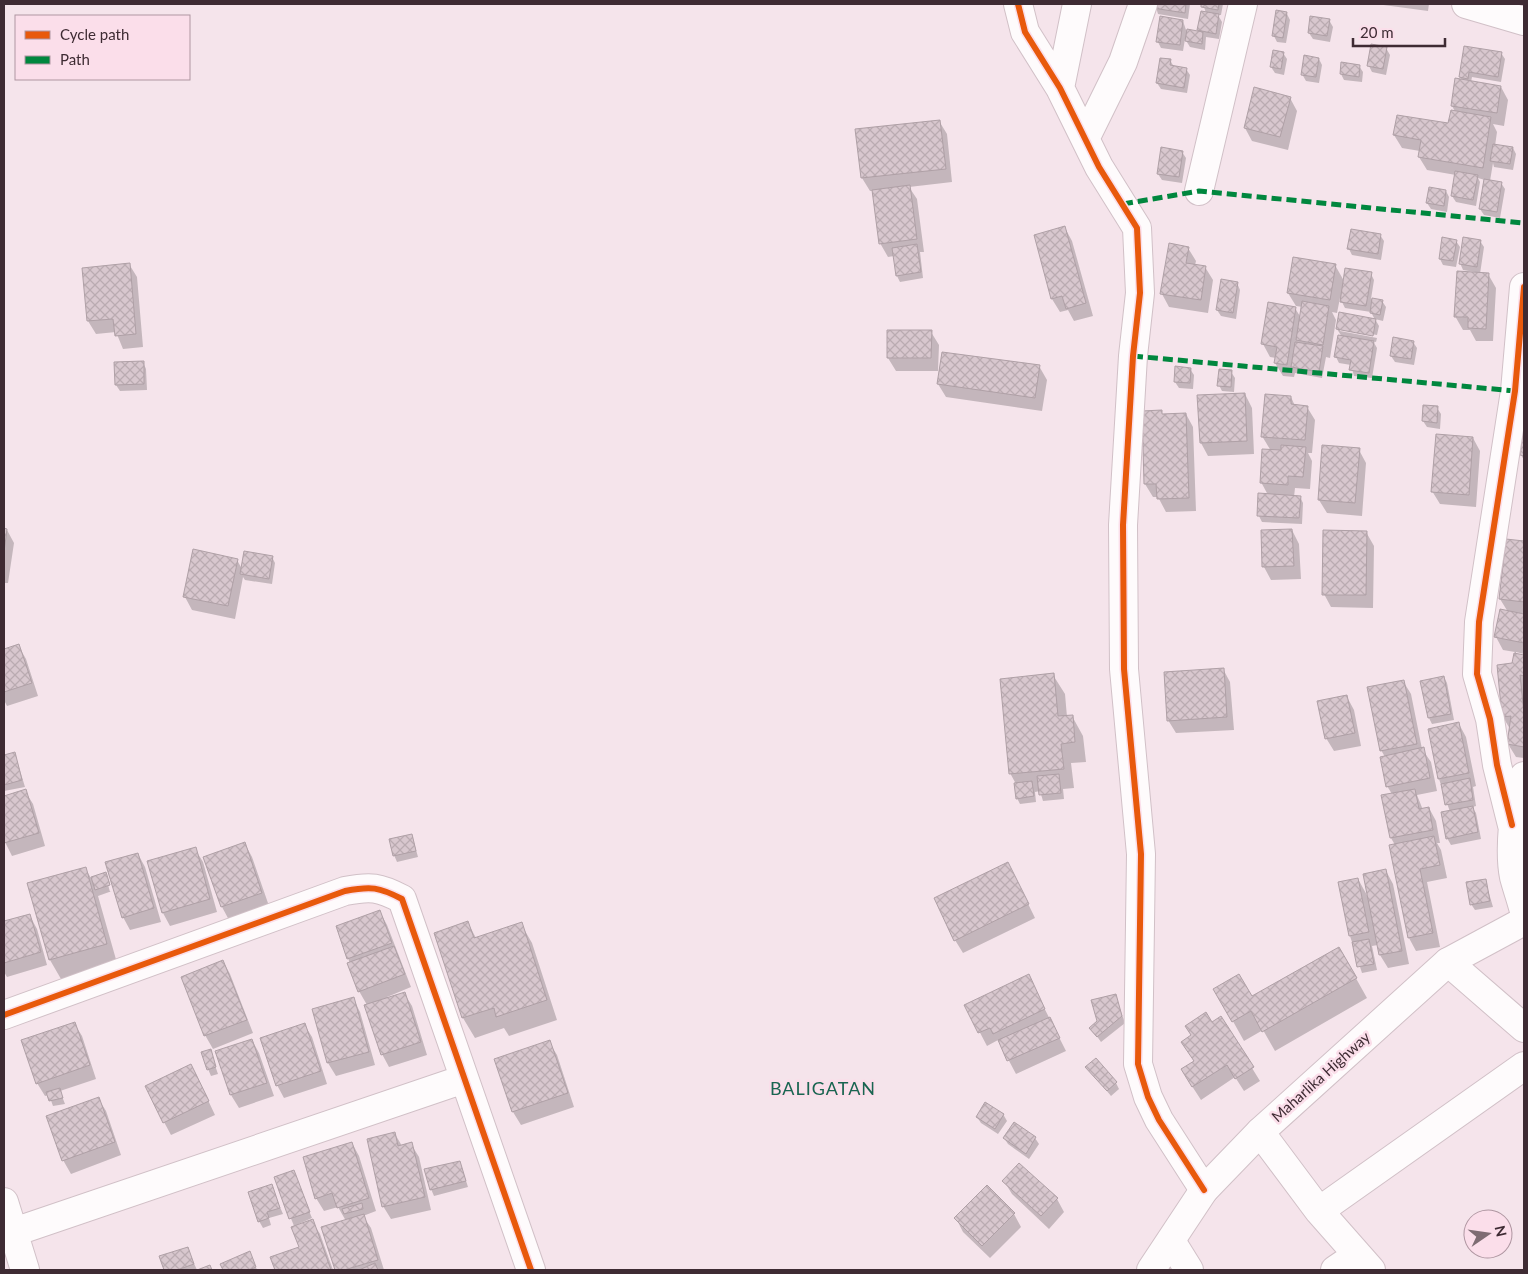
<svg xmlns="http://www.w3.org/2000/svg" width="1528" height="1274" font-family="Lato,sans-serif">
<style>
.shadow{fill:#0003}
.building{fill:url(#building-cross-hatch);stroke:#afa0a6}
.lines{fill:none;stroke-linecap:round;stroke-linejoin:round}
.minor-casing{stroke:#d1c0c7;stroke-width:30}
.highway-casing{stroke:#d1c0c7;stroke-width:30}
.minor{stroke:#fefbfc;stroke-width:28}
.highway{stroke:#fefbfc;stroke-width:28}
.quiet{stroke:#00873e;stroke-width:5;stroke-dasharray:10 5;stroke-linecap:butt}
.cycleway-casing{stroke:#fbdeea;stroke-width:9}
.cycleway{stroke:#e8590c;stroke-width:6}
.labels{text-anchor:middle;stroke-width:5;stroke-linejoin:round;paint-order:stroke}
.street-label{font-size:15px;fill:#3e2b33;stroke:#fbdeea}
.quarter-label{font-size:18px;letter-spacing:1px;fill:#1a6551;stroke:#fbdeea}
</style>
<defs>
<pattern id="building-cross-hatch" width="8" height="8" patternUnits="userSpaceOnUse" patternTransform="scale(1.25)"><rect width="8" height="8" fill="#d8c7ce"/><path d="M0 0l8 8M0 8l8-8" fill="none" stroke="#baabb1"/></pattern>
</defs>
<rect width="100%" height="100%" fill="#f5e4eb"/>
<!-- shadow -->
<path class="shadow" d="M1155 4H1190L1188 19 1158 14Z
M1203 4H1223L1221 15H1218L1222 22 1219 39 1206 37 1205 50 1190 47 1185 39 1183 51 1161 48 1158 42 1183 21 1186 30 1198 32 1202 13H1206Z
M1376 4H1429L1428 11Z
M1287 14 1290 20 1286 43 1277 42 1274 36Z
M1329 20 1333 27 1330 42 1313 39 1309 33Z
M1386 48 1390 55 1386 75 1372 72 1369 66Z
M1283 53 1287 59 1284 75 1275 73 1271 67Z
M1501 53 1505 59 1501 82 1472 77 1471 82 1501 87 1508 100 1504 126 1493 124 1497 132 1495 146 1513 148 1516 154 1513 170 1494 167 1493 163 1490 181 1501 183 1505 189 1500 218 1484 215 1480 209 1485 180 1478 178 1480 182 1476 206 1456 202 1452 196 1456 175 1427 170 1419 157 1420 151 1402 148 1394 135 1449 125 1456 113 1452 106 1462 81 1460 77Z
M1319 59 1322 65 1319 83 1306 81 1302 74Z
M1170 60 1174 67 1186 69 1190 75 1187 93 1161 89 1157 83Z
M1359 66 1363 72 1362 82 1344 80 1341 74Z
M1290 98 1297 111 1288 150 1252 141 1245 128Z
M939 121 947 134 952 182 909 187 917 199 924 252H920L923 278 900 282 897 276 894 256 888 257 880 243 873 191H870L862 178Z
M1182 152 1186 158 1182 183 1162 180 1158 174Z
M1446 191 1449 197 1447 212 1431 209 1427 203Z
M1065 228 1072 241 1093 316 1074 321 1068 310 1060 312 1052 299 1035 236Z
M1380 235 1384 241 1381 260 1352 255 1349 249Z
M1456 241 1460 247 1456 267 1443 265 1440 259Z
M1480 241 1484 247 1480 274H1488L1496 288 1493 341H1476L1470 330H1463L1455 316 1475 272 1463 270 1460 263Z
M1188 248 1196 261 1195 265 1205 267 1213 280 1208 313 1169 307 1162 294Z
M129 264 137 277 143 347 123 349 116 332 96 334 88 321Z
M1335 265 1344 281 1371 274 1374 280 1371 299 1382 301 1386 307 1383 321 1375 319 1379 326 1377 335 1340 329V331L1377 338 1376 342 1373 341 1377 348 1372 378 1354 376 1351 365 1339 363 1336 357 1342 337 1337 329 1375 320 1371 312 1345 308 1340 298 1337 313 1332 312 1336 320 1330 358 1326 357 1322 378 1295 373 1294 377 1283 376 1275 363 1276 358 1270 357 1263 344 1295 308 1301 318 1303 307 1296 306 1288 293Z
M1222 281 1237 283 1240 290 1236 319 1221 316 1217 310Z
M931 332 939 345 938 371H896L888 358Z
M1413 342 1417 348 1414 365 1395 362 1391 356Z
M943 353 1039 366 1047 380 1042 411 946 397 938 384Z
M143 362 146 369 147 390 120 391 116 385Z
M1190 369 1194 375 1193 389 1179 388 1175 382Z
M1231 372 1235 378 1234 392 1222 391 1219 385Z
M1245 394 1252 408 1254 454 1208 456 1201 443Z
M1291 397 1295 406 1307 407 1315 420 1312 453H1308L1312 461 1310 489 1295 488 1294 497H1300L1303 503 1302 524 1262 522 1259 516 1268 495 1261 482 1271 451 1262 436Z
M1437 408 1441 414 1440 429 1427 427 1423 421Z
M1161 412 1163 415 1186 414 1193 427 1196 511 1166 512 1158 497H1153L1145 484Z
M1524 430V460L1521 455Z
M1473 438 1480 451 1476 507 1440 504 1432 491Z
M1359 450 1366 463 1362 516 1327 513 1319 500Z
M4 529 7 530 14 543 8 583H4Z
M1292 530 1299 544 1301 579 1271 580 1264 567Z
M1366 532 1374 546 1373 608 1331 607 1324 594Z
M1507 540 1524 543V654L1516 652V655L1524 657V758L1516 757 1508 744 1510 729 1503 717 1515 652 1503 650 1496 637 1508 612 1500 599Z
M272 557 275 563 272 584 245 580 243 577 235 619 192 610 185 597 237 560 242 569Z
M18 645 26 659 38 696 7 706 4 700V650Z
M1223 669 1230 682 1234 730 1176 733 1168 720Z
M1053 675 1065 694 1067 717 1072 716 1083 736 1086 762 1071 763 1074 788 1063 789 1064 799 1043 801 1040 791 1035 792 1036 802 1020 804 1017 798 1016 784 1010 773Z
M1444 677 1447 683 1454 720 1432 724 1429 718Z
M1403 681 1411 694 1422 749 1431 762 1437 791 1417 795 1423 810 1429 808 1436 821 1440 843H1437L1441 850 1447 878 1427 882 1440 947 1416 951 1409 938 1391 846 1395 845 1391 838 1392 794 1387 786 1385 757 1381 750Z
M1347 697 1354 710 1361 746 1334 751 1326 738Z
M1459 724 1466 737 1476 786 1473 787 1476 806 1472 807 1476 813 1481 839 1451 845 1447 838 1450 812 1439 779Z
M15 754 25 787 4 791V756Z
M25 791 33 804 45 846 12 856 4 840V797Z
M412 835 418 857 397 862 394 855Z
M245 844 252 857 269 906 229 920 222 907Z
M195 849 203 862 217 912 170 926 163 913Z
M138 854 145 867 161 922 130 930 123 917Z
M85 868 91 878 105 873 110 892 112 891 98 896 117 963 61 979 50 960Z
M1386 871 1393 884 1409 964 1388 968 1380 955 1378 945 1372 946 1377 970 1362 973 1350 936 1340 883 1358 879 1368 897Z
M1015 877 1035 918 963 953 955 940Z
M1485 880 1493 907 1475 910 1471 904Z
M380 912 387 925 411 987 387 997 388 999 404 993 412 1006 427 1055 389 1067 382 1054 367 1005 359 991 348 958Z
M30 916 37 929 47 965 7 977 4 972V923Z
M468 923 476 938 521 924 532 943 557 1020 509 1036 504 1028 475 1038 463 1018 436 934Z
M1339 948 1367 998 1275 1051 1263 1030 1244 1041 1215 989 1252 998Z
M223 961 230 974 253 1033 213 1049 205 1035Z
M1028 976 1066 1051 1016 1074 998 1040 987 1046 966 1006Z
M1115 995 1125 1023 1101 1042 1091 1028 1098 1022Z
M353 998 360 1012 375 1065 336 1076 328 1063 314 1009Z
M74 1023 82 1036 96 1079 60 1091 65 1104 53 1106 49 1095 45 1096 37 1083Z
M304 1024 312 1037 327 1084 284 1098 277 1085Z
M1211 1024 1252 1068 1260 1081 1244 1091 1235 1077 1201 1100 1190 1083Z
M252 1040 259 1053 274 1096 239 1108 231 1095 216 1052Z
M549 1042 557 1055 574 1107 521 1125 513 1112 496 1060Z
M210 1051 218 1074 211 1076 208 1069Z
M1087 1067 1116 1083 1119 1089 1111 1096Z
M198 1079 215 1115 171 1135 164 1122Z
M98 1098 106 1111 121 1155 71 1174 63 1160Z
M1003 1114 1007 1121 998 1134 981 1123 977 1117Z
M395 1134 402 1146 411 1144 419 1157 431 1210 391 1219 383 1206Z
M1004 1138H1035L1039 1144 1029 1159 1008 1144Z
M352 1143 359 1156 376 1211 363 1216 371 1228 384 1270H336L323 1227 346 1221 338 1207 324 1211 316 1198Z
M460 1162 468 1187 434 1196 431 1189Z
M293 1172 312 1218 294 1226 275 1178Z
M1004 1181 1057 1199 1064 1212 1049 1229 1012 1194Z
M271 1186 283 1214 269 1218 271 1225 263 1228 259 1221Z
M1014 1214 1021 1227 990 1258 963 1232 956 1218Z
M312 1221 320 1234 333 1270H276L272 1258 300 1248Z
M187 1248 197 1270H165L161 1257Z
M253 1259 257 1270H224L222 1265Z"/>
<!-- building -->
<path class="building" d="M1154 4H1186L1185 13 1153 8Z
M1201 4H1219L1218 10 1201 7Z
M1276 10 1287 12 1283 38 1272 36Z
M1201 11 1219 14 1216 34 1197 30Z
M1160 16 1183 20 1180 45 1156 42Z
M1310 16 1330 19 1327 36 1308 33Z
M1187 29 1203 32 1202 44 1185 41Z
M1371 44 1387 47 1383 69 1367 66Z
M1464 46 1502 52 1498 77 1469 72 1468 79 1459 77Z
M1273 50 1284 52 1281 69 1270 67Z
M1304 55 1319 58 1316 77 1301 75Z
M1160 58 1171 59 1170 65 1187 68 1184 88 1156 83Z
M1341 62 1360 65 1359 77 1340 74Z
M1455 78 1501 86 1497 113 1451 106Z
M1254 87 1291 97 1280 137 1244 128Z
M1451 110 1491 117 1483 168 1418 157 1421 140 1393 135 1397 115 1448 123Z
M940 120 946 169 861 178 855 129Z
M1493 144 1513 147 1510 164 1490 161Z
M1161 147 1183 151 1179 177 1157 174Z
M1455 171 1478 175 1473 200 1451 196Z
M1484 179 1502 182 1497 212 1479 209Z
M910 185 917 239 879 244 872 190Z
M1429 187 1446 190 1444 206 1426 203Z
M1065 226 1086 303 1066 309 1062 296 1051 299 1034 235Z
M1351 229 1381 234 1378 254 1347 249Z
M1442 237 1457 240 1453 261 1439 259Z
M1463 237 1481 240 1477 267 1459 264Z
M1169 243 1189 247 1186 263 1206 266 1201 300 1160 294Z
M917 244 921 272 896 276 892 248Z
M1293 257 1336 264 1330 300 1287 293Z
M130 263 136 334 115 336 113 319 87 321 82 268Z
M1345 268 1372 272 1366 306 1340 302Z
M1457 271 1489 273 1486 329 1468 328V317H1454Z
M1221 279 1238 282 1233 313 1216 310Z
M1372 298 1383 300 1380 315 1370 313Z
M1302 301 1329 306 1323 345 1296 340Z
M1268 302 1296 307 1287 365 1274 363 1277 347 1261 344Z
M1339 312 1376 319 1373 336 1336 329Z
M887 330H932L931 358H887Z
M1338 335 1374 341 1369 373 1349 370 1351 360 1334 357Z
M1393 337 1414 341 1411 359 1390 356Z
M1295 342 1323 346 1319 372 1291 367Z
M942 352 1040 365 1035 398 937 384Z
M144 361V384L115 385 114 362Z
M1175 366 1191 368 1190 383 1174 382Z
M1219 369 1232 370 1231 387 1217 386Z
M1245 393 1247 441 1200 443 1197 395Z
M1265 394 1291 396V404L1308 406 1305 440 1261 437Z
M1423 405 1438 406 1437 423 1422 421Z
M1162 410V414L1186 413 1189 498 1157 499 1156 484H1144L1142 411Z
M1523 429H1524V456L1520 455Z
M1436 434 1473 437 1469 495 1431 492Z
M1281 445 1306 447 1303 477 1288 476V485L1260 483 1262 449 1281 450Z
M1322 445 1360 448 1355 503 1318 500Z
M1258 493 1301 496 1299 518 1257 516Z
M4 528 7 529 4 552Z
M1292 529 1294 566 1262 567 1261 530Z
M1323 530 1367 531 1366 595H1322Z
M1506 539 1524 541V602L1499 599Z
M193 549 238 559 228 606 183 597Z
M244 551 273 556 269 579 240 574Z
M1500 609 1524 614V643L1494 637Z
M19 644 32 683 4 692V649Z
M1514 653 1524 655V676L1520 675 1524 713V747L1507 744 1511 716 1502 717 1497 665 1512 663Z
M1224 668 1227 717 1167 721 1164 672Z
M1054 673 1058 716 1073 715 1075 742 1061 744 1064 769 1009 774 1000 679Z
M1444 676 1451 714 1428 718 1420 681Z
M1404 680 1417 744 1380 751 1367 687Z
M1347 695 1355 733 1325 739 1317 701Z
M1459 722 1469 773 1438 779 1428 729Z
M1424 747 1430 778 1386 787 1380 757Z
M15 752 22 780 4 785V755Z
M1059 774 1061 793 1039 795 1037 776Z
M1470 778 1473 800 1445 805 1441 784Z
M1032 781 1034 796 1016 799 1014 783Z
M26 789 39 833 4 843V796Z
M1415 789 1419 809 1429 807 1433 830 1390 838 1381 795Z
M1473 806 1478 832 1446 839 1441 812Z
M412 834 416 851 393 856 389 839Z
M1434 836 1440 865 1420 869 1433 933 1408 938 1389 845Z
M245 842 262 893 221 907 203 857Z
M196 847 210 899 162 913 147 861Z
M138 853 154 908 122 918 105 862Z
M1008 862 1029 904 954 941 934 898Z
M86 867 107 944 49 960 27 883Z
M1386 869 1402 951 1379 955 1363 874Z
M106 872 110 885 95 890 91 877Z
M1358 878 1369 932 1349 936 1338 882Z
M1486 879 1490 901 1470 905 1466 882Z
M380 910 392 943 347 959 336 926Z
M30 914 41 952 4 963V921Z
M468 921 474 938 522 922 547 1000 496 1017 494 1008 462 1018 434 933Z
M1369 939 1374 964 1357 967 1352 942Z
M394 946 405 974 358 992 347 963Z
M1339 947 1357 978 1262 1032 1251 1011 1232 1022 1213 989 1239 974 1252 996Z
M223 960 247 1020 204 1036 181 977Z
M1029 974 1045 1009 993 1034 990 1028 978 1033 964 1005Z
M405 992 421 1042 381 1055 364 1005Z
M1116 994 1122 1016 1097 1037 1089 1028 1097 1021 1091 1000Z
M354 997 369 1052 327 1063 312 1009Z
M1206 1012 1212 1022 1221 1016 1254 1067 1235 1079 1227 1065 1192 1087 1181 1069 1194 1061 1181 1042 1191 1035 1185 1026Z
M1050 1017 1060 1038 1007 1061 998 1040Z
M75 1022 90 1065 36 1084 21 1040Z
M305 1023 321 1071 276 1086 260 1038Z
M252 1039 267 1083 230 1095 215 1051Z
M550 1040 568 1093 512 1112 494 1059Z
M211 1049 216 1067 207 1070 201 1052Z
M1096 1058 1117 1082 1107 1091 1085 1067Z
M191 1064 209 1101 163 1123 145 1086Z
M60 1088 63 1098 49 1101 46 1092Z
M99 1097 115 1142 62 1161 46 1116Z
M985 1102 1004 1114 995 1129 976 1117Z
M1014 1122 1036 1137 1026 1154 1003 1138Z
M395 1132 398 1146 412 1142 425 1197 382 1207 367 1139Z
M352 1142 369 1198 337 1208 332 1193 315 1199 303 1157Z
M460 1161 466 1181 430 1190 424 1169Z
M1019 1163 1058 1198 1041 1216 1002 1181Z
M294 1170 310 1212 289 1219 274 1177Z
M272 1184 280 1208 267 1212 269 1218 258 1222 248 1192Z
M987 1185 1015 1213 982 1246 954 1218Z
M362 1203 363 1209 344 1214 342 1209Z
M364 1214 378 1260 344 1270H335L321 1227Z
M313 1219 331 1270H275L270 1257 299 1247 291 1227Z
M188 1247 194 1264 177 1270H164L159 1256Z
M250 1251 256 1267 249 1270H223L220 1264Z
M375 1263 378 1270H359Z
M210 1265 212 1270H197Z"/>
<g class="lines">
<!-- minor casing -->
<g class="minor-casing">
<path id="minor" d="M1018 4 1025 32 1060 88 1099 167 1137 228 1140 293 1133 356 1123 525 1124 669 1141 854 1138 1064 1148 1097 1159 1120 1204 1190
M1466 4 1524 21
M1060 88 1077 4
M1086 137 1123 62 1143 4
M1199 191 1243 4
M1524 776C1513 797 1509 853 1514 877 1517 888 1521 900 1524 911
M1512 825 1497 765 1490 719 1477 674 1479 622 1515 391 1524 287
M1448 962 1524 1028
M4 1015 345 891C371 886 379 887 402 899L531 1270
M1260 1132 1319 1211 1371 1270
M4 1202 25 1270
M1319 1211 1524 1066
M14 1232 464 1079
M1171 1241 1189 1270
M1335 1270 1357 1255"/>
</g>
<!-- highway casing -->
<g class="highway-casing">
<path id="highway" d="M1151 1270 1204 1190 1260 1132 1448 962 1524 921"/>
</g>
<!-- minor -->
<use href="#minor" class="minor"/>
<!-- highway -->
<use href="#highway" class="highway"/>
<!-- quiet -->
<path class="quiet" d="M1123 204 1199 191 1524 223
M1133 356 1515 391"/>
<!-- cycleway casing -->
<g class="cycleway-casing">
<path id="cycleway" d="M1018 4 1025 32 1060 88 1099 167 1137 228 1140 293 1133 356 1123 525 1124 669 1141 854 1138 1064 1148 1097 1159 1120 1204 1190
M1512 825 1497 765 1490 719 1477 674 1479 622 1515 391 1524 287
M4 1015 345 891C371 886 379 887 402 899L531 1270"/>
</g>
<!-- cycleway -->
<use href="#cycleway" class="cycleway"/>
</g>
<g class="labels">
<!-- street labels -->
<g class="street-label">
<text transform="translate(1321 1077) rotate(-42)" y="5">Maharlika Highway</text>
</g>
<!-- quarter labels -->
<g class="quarter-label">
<text x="823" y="1095">BALIGATAN</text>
</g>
</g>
<!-- border -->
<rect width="1528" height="1274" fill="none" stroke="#3e2b33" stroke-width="10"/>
<!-- legend -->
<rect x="15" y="15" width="175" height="65" fill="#fbdeea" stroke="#af96a1"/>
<rect x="25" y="31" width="25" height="8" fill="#e8590c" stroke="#af96a1"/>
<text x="60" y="40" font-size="15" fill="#3e2b33">Cycle path</text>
<rect x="25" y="56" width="25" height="8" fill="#00873e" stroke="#af96a1"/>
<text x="60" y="65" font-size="15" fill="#3e2b33">Path</text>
<!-- north arrow -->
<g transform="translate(1488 1234) rotate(77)"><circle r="24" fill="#fbdeea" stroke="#af96a1"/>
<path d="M0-4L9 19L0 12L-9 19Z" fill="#7e6c73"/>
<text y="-8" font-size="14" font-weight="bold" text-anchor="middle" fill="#3e2b33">N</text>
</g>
<!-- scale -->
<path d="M1353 38v8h92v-8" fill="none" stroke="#3e2b33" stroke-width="2.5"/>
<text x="1360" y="38" font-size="15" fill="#3e2b33" stroke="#fbdeea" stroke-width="4" paint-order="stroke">20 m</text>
</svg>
